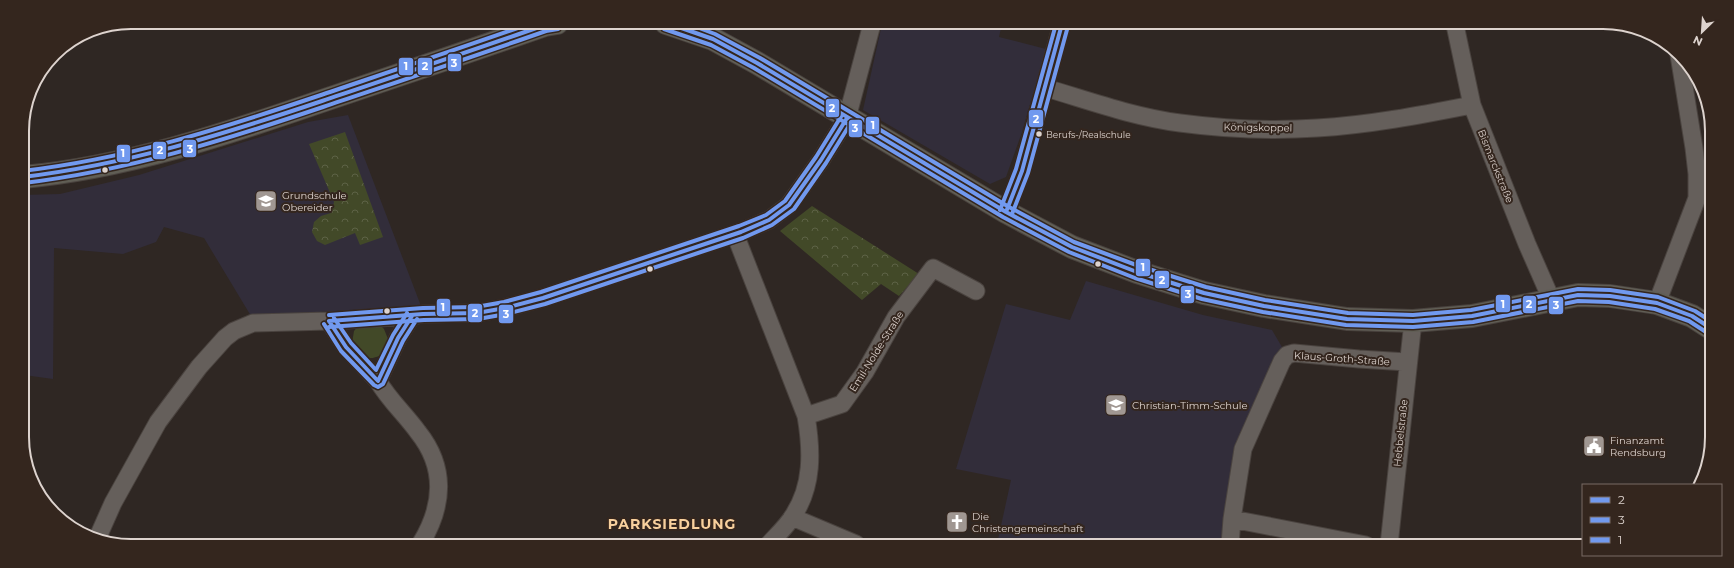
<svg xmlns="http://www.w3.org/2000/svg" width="1734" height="568" font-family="Montserrat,sans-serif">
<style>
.education{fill:#322d3a}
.grass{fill:#424928}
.forest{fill:url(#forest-crowns)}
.park{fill:url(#park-crowns)}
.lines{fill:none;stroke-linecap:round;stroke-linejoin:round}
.minor-casing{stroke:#4a433f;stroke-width:19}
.major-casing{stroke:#4a433f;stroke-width:24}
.minor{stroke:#655f5b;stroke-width:17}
.major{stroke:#605e55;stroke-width:22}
.bus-1-casing{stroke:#34261e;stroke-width:7}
.bus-2-casing{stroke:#34261e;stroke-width:7}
.bus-3-casing{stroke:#34261e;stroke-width:7}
.bus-1{stroke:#7199ef;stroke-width:4}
.bus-2{stroke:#7199ef;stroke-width:4}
.bus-3{stroke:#7199ef;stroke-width:4}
.bus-dot{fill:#ddd3ce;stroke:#34261e;stroke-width:1.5}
.labels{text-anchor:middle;stroke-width:4;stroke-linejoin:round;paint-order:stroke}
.bus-label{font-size:9px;fill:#ddd3ce;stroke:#34261e;text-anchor:start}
.street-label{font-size:10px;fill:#ddd3ce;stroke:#34261e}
.poi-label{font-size:10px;fill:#ddd3ce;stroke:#34261e;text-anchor:start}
.district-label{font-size:14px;font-weight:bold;letter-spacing:1px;fill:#f8d09d;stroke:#34261e}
.rim{fill:none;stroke:#ddd3ce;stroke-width:2}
.line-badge{stroke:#34261e;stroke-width:1.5}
.badge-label{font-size:11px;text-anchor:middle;font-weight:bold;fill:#fff}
</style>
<defs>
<pattern id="forest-crowns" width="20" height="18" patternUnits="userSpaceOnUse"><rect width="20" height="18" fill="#4a522c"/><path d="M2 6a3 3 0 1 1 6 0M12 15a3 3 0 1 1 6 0" fill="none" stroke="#646a49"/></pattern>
<pattern id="park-crowns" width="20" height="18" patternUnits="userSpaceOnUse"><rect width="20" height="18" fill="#424928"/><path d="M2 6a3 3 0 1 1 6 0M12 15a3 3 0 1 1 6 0" fill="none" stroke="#5d6246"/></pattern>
</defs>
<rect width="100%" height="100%" fill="#2f2723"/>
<!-- education -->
<path class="education" d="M882 24H1002L999 37 1046 49 1022 132 1006 177 990 184 863 110Z
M348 115 421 306 251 316 204 238 164 227 156 242 123 254 54 248 53 379 24 375 23 195 60 194 139 175 308 122Z
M1086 281 1203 315 1272 330 1282 347 1232 463 1222 545 997 544 1011 480 956 469 1006 304 1070 320Z"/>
<!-- grass -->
<path class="grass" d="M380 325 384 329 388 339 381 355C365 363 361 354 352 343L354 331 358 326Z"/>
<!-- forest -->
<path class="forest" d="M131 22H179L88 31Z"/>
<!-- park -->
<path class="park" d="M345 132 383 237 360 245 355 233 325 245 317 241 312 232 314 222 321 216 331 213 334 202 309 144Z
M812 206 919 274 899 296 881 284 862 300 780 231Z"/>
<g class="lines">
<!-- minor casing -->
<g class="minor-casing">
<path id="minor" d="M1455 25 1472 105 1527 244 1552 301
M1046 88C1090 101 1134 117 1180 123 1225 129 1272 131 1317 128 1369 125 1421 115 1472 105
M1006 212 1022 171 1062 24
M735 234 806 416C812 451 813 486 793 516 787 526 777 535 769 544
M1657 303 1697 198V174L1694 148 1679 55
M329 321 346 347 378 381 398 338 412 316
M378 381C389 400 405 414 418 432 446 467 444 505 421 543
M806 416 842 404 865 372 896 317 933 268 976 291
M792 517 856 544
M1232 519 1366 545
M97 539 113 503 158 422 199 367 225 338 234 331 253 323 329 321 412 316 423 314 477 313 505 308 543 298 741 232 769 220 789 205 821 160 847 118 872 24
M1230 545 1232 519 1243 449 1282 361 1287 355 1294 353 1359 359 1407 362
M1389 545 1413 321"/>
</g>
<!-- major casing -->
<g class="major-casing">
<path id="major" d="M666 23 713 39 757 63 1006 212 1072 247 1137 272 1204 293 1264 306 1347 319 1413 321 1472 316 1578 295 1610 296 1657 303 1692 316 1709 327
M23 177C124 168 223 135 319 102 394 77 470 51 545 25L557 23"/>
</g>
<!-- minor -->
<use href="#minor" class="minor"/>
<!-- major -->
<use href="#major" class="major"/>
<!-- bus-1 casing -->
<g class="bus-1-casing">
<path id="bus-1" d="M667 23 713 39 757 63 1006 212 1072 247 1137 272 1204 293 1264 306 1347 319 1413 321 1472 316 1578 295 1610 296 1657 303 1692 316 1709 327
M23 177C129 164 221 135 322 101 396 76 471 51 545 25L557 23
M1006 212 1022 171 1062 24
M329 321 423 314 477 313 505 308 543 298 741 232 769 220 789 205 821 160 847 118
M329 321 346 347 378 381 398 338 412 316"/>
</g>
<!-- bus-2 casing -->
<g class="bus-2-casing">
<path id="bus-2" d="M664 29 711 45 754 68 1003 217 1069 252 1135 278 1202 299 1263 312 1346 325 1413 327 1473 322 1578 301 1609 302 1655 309 1689 321 1706 332
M24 183C130 170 222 141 323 107 397 82 472 57 546 31L558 29
M1012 214 1028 173 1068 26
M324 324 341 351 374 385 378 387 383 384 403 341 417 319
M329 327 424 320 478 319 506 314 545 304 743 238 772 225 794 209 826 163 852 121"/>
</g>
<!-- bus-3 casing -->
<g class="bus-3-casing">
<path id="bus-3" d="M686 23 715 34 760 58 1009 207 1074 242 1139 266 1206 287 1265 300 1348 313 1413 315 1471 310 1578 289 1610 290 1658 297 1695 311 1709 320
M22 171C126 159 220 129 318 96 389 72 461 48 532 23
M1000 210 1016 169 1056 24
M329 315 423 308 476 307 504 302 541 292 739 226 766 215 785 201 816 157 842 115
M334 318 351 343 376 370 393 335 407 313"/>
</g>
<!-- bus-1 -->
<use href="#bus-1" class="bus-1"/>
<!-- bus-2 -->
<use href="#bus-2" class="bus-2"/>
<!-- bus-3 -->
<use href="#bus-3" class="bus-3"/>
</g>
<!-- icons -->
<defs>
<g id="school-square" transform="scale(1.15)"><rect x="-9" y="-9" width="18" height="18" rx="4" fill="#a09792" stroke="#34261e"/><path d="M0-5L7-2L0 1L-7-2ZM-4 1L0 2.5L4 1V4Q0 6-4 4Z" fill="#fff"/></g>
<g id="civic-square" transform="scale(1.15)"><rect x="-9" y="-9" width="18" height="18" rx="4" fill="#a09792" stroke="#34261e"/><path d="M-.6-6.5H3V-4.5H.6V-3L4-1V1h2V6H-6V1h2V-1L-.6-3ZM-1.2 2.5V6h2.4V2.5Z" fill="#fff"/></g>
<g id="church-square" transform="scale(1.15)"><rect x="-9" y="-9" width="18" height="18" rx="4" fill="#a09792" stroke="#34261e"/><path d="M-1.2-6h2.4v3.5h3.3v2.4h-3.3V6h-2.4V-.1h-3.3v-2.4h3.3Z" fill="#fff"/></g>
</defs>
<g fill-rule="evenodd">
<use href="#school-square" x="266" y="201"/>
<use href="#school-square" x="1116" y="405"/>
<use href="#civic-square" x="1594" y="446"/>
<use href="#church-square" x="957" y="522"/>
</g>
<!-- markers -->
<g class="bus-dot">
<circle cx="1039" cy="134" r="3.5"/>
<circle cx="105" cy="170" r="3.5"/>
<circle cx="1098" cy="264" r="3.5"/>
<circle cx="650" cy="269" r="3.5"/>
<circle cx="387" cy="311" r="3.5"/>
</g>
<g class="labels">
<!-- bus labels -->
<g class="bus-label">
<text x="1046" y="138">Berufs-/Realschule</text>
</g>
<!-- street labels -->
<g class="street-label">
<text transform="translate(1258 127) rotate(1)" y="4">Königskoppel</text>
<text transform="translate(1496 166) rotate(68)" y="4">Bismarckstraße</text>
<text transform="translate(876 351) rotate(-58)" y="4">Emil-Nolde-Straße</text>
<text transform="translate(1342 358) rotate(4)" y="4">Klaus-Groth-Straße</text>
<text transform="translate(1400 433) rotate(-84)" y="4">Hebbelstraße</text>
</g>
<!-- poi labels -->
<g class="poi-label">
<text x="282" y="199">Grundschule<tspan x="282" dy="12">Obereider</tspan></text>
<text x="1132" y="409">Christian-Timm-Schule</text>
<text x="1610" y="444">Finanzamt<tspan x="1610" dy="12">Rendsburg</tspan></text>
<text x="972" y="520">Die<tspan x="972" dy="12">Christengemeinschaft</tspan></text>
</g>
<!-- district labels -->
<g class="district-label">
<text x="672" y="529">PARKSIEDLUNG</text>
</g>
</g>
<!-- crop -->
<path d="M0 0H1734V568H0ZM131 29H1603A102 102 0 0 1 1705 131V437A102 102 0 0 1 1603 539H131A102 102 0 0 1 29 437V131A102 102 0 0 1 131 29Z" fill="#34261e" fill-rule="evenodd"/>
<path class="rim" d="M131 29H1603A102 102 0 0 1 1705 131V437A102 102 0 0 1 1603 539H131A102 102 0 0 1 29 437V131A102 102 0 0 1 131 29Z"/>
<g class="line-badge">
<rect x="447" y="53" width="15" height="19" rx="4" fill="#7199ef"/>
<rect x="398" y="57" width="16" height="19" rx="4" fill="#7199ef"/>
<rect x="417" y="57" width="16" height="19" rx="4" fill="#7199ef"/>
<rect x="825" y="98" width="15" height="20" rx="4" fill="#7199ef"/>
<rect x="1028" y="109" width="16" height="19" rx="4" fill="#7199ef"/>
<rect x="865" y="116" width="15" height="19" rx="4" fill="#7199ef"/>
<rect x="848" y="119" width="15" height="19" rx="4" fill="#7199ef"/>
<rect x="182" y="139" width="15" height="19" rx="4" fill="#7199ef"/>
<rect x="152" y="141" width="15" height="19" rx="4" fill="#7199ef"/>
<rect x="116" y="144" width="15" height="19" rx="4" fill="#7199ef"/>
<rect x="1135" y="258" width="16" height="19" rx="4" fill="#7199ef"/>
<rect x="1154" y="270" width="16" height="19" rx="4" fill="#7199ef"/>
<rect x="1180" y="285" width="15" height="19" rx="4" fill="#7199ef"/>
<rect x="1495" y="294" width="16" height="19" rx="4" fill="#7199ef"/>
<rect x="1522" y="295" width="15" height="19" rx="4" fill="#7199ef"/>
<rect x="1548" y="296" width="16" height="19" rx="4" fill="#7199ef"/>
<rect x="436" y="298" width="15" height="19" rx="4" fill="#7199ef"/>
<rect x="467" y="303" width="16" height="20" rx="4" fill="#7199ef"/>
<rect x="498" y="304" width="16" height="20" rx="4" fill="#7199ef"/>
</g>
<g class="badge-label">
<text x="454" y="67">3</text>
<text x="406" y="70">1</text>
<text x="425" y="70">2</text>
<text x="832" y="112">2</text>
<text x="1036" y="123">2</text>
<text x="873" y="129">1</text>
<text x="855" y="132">3</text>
<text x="190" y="153">3</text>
<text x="160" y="154">2</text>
<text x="123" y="157">1</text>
<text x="1143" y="271">1</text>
<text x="1162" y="284">2</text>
<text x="1188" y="298">3</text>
<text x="1503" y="308">1</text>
<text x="1529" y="308">2</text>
<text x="1556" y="309">3</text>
<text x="443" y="311">1</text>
<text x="475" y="317">2</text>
<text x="506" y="318">3</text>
</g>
<!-- legend -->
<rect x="1582" y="484" width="140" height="72" fill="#34261e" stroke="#786b64"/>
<rect x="1590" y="497" width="20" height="6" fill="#7199ef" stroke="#786b64"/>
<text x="1618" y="504" font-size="12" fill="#ddd3ce">2</text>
<rect x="1590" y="517" width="20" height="6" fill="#7199ef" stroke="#786b64"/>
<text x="1618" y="524" font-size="12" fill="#ddd3ce">3</text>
<rect x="1590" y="537" width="20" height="6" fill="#7199ef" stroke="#786b64"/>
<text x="1618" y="544" font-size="12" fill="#ddd3ce">1</text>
<!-- north arrow -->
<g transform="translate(1702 32) rotate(205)" stroke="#34261e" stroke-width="3" paint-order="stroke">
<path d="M0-3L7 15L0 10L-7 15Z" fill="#ddd3ce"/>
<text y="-6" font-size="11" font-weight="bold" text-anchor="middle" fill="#ddd3ce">N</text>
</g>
</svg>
